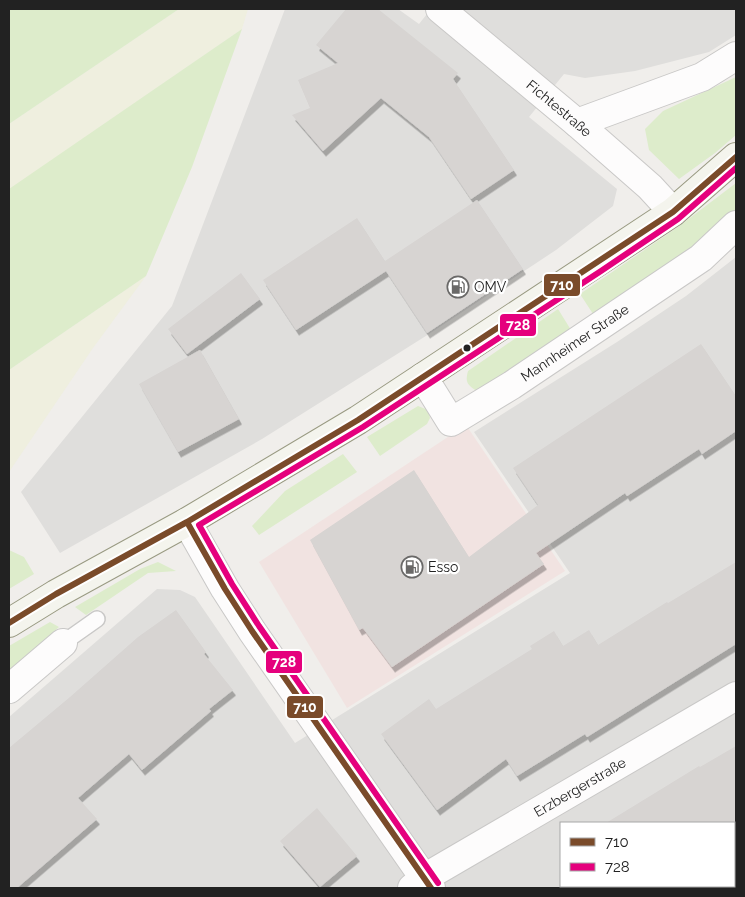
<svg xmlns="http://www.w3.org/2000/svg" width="745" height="897" font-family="Raleway,sans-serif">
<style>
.residential{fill:#dfdedc;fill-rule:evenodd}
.commercial{fill:#f1e3e1}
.farmland{fill:#efefdf}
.grass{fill:#ddeccb}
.building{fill:#d7d4d2;filter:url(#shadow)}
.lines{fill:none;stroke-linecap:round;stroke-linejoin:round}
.lane-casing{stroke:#c9c8c7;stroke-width:18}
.street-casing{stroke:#c9c8c7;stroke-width:30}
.secondary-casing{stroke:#999a82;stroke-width:30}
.lane{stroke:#fdfcfc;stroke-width:15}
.street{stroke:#fdfcfc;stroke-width:28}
.secondary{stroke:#f4f4ed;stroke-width:28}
.bus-1-casing{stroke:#fff;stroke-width:10}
.bus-2-casing{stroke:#fff;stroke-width:10}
.bus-1{stroke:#7a4b2a;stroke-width:6}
.bus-2{stroke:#e5007d;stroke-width:6}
.bus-dot{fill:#222;stroke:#fff;stroke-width:2}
.labels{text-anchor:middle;stroke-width:4.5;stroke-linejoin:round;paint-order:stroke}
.street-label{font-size:14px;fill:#222;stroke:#fff}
.poi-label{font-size:14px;fill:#222;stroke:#fff;text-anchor:start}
.line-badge{stroke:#fff;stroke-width:2}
.badge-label{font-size:14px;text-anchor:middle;font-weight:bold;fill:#fff}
</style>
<defs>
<filter id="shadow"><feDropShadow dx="3" dy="5.5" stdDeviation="0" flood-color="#0004"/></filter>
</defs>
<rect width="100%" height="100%" fill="#f0eeeb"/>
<!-- residential -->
<path class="residential" d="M285 9H398L419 24 431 9H736V35L709 52 635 71 585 78 564 74 529 117 617 189 613 206 556 250 429 334 262 439 60 553 21 492 172 306Z
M736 257V888H9V717L157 589 180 590 195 597 295 743 570 573 474 432 617 342 686 296ZM561 823H734V886H561Z"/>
<!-- commercial -->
<path class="commercial" d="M466 425 565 571 347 708 259 562Z"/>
<!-- farmland -->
<path class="farmland" d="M179 9H248L242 29 9 190V124Z
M146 276 93 348 9 472V370Z"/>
<!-- grass -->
<path class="grass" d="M9 9H179L9 124Z
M242 29 192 167 146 276 9 370V189Z
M736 77V135L715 153 679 179 649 150 645 129 663 111Z
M736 183V212L702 243 595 317 580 294 678 227Z
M558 309 571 330 477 391C467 385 465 382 468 371Z
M418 406 428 410 430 418 427 424 380 456 367 437Z
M343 454 357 472 259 535 252 526 285 491Z
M9 550 24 557 34 574 9 589Z
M158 562 176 571 148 573 86 615 75 607 140 569Z
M50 622 59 627 9 671V646Z"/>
<!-- building -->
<path class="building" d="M346 9H378L458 73 453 79 514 170 471 199 429 137 381 98 323 151 292 115 310 108 298 80 338 63 316 45Z
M477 200 523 269 427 333 386 271 296 330 263 280 357 218 385 261Z
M241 273 260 299 187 354 168 329Z
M701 344 736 396V431L702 454 699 449 627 496 625 493 536 553 544 564 392 667 363 628 359 630 310 540 414 470 469 557 538 505 513 468Z
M200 350 239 419 178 452 139 384Z
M736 562V644L587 737 585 734 517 776 506 759 437 810 381 734 429 699 436 709 532 649 530 646 554 631 563 646 589 630 598 645 667 602 668 603Z
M176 610 206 652 204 654 233 690 209 709 211 711 142 770 129 754 78 798 97 819 17 888H9V748L70 697 138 637Z
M736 746V823H606L699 766 700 767Z
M317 808 357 856 320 887 280 841Z"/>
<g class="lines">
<!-- lane casing -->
<g class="lane-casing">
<path id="lane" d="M63 643 97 619"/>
</g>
<!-- street casing -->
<g class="street-casing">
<g id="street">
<path id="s1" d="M440 9 577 123 650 187 673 212"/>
<path d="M577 123 702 77 736 56"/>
<path id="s2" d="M423 377 451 422 512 385 701 258 736 225"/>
<path d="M187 522 225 589 252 631 431 888"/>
<path d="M9 689 63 643"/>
<path id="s3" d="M412 888 424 878 736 696"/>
</g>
</g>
<!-- secondary casing -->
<g class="secondary-casing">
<path id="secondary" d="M9 623 56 594 187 522 358 420 673 212 736 157"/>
</g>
<!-- lane -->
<use href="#lane" class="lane"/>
<!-- street -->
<use href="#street" class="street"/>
<!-- secondary -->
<use href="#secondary" class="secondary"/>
<!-- bus-1 casing -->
<g class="bus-1-casing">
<path id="bus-1" d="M187 522 225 589 252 631 431 888
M9 623 56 594 187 522 358 420 673 212 736 157"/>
</g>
<!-- bus-2 casing -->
<g class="bus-2-casing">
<path id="bus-2" d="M438 883 259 626 232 584 199 525 363 427 601 271 678 219 736 168"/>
</g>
<!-- bus-1 -->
<use href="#bus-1" class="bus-1"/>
<!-- bus-2 -->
<use href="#bus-2" class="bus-2"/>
</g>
<!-- icons -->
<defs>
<g id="fuel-ring" transform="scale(1.125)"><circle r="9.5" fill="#fff" stroke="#6a6968" stroke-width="1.5"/><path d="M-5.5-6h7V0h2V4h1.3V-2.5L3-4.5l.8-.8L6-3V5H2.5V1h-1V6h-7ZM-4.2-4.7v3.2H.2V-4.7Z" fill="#6a6968"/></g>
</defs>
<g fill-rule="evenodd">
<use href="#fuel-ring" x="458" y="287"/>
<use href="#fuel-ring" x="412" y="567"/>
</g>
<!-- markers -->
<circle class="bus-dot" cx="467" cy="348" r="4.5"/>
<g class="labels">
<!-- street labels -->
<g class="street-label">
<text dy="5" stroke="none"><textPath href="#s1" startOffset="155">Fichtestraße</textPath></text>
<text dy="5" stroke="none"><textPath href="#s2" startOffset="200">Mannheimer Straße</textPath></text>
<text dy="5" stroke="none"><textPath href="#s3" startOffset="196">Erzbergerstraße</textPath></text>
</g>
<!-- poi labels -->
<g class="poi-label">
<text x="474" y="292">OMV</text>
<text x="428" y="572">Esso</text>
</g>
</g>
<g class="line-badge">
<rect x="543" y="273" width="38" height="24" rx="5" fill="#7a4b2a"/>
<rect x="499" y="313" width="38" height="24" rx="5" fill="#e5007d"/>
<rect x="265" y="650" width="38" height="24" rx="5" fill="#e5007d"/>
<rect x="286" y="695" width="38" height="24" rx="5" fill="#7a4b2a"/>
</g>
<g class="badge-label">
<text x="562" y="290">710</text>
<text x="518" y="330">728</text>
<text x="284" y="667">728</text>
<text x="305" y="712">710</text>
</g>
<!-- border -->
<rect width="745" height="897" fill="none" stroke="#222222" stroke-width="20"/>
<!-- legend -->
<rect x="560" y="822" width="175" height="65" fill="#ffffff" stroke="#a7a7a7"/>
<rect x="570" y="838" width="25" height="8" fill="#7a4b2a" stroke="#a7a7a7"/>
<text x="605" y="847" font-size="15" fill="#222222">710</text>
<rect x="570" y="863" width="25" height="8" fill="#e5007d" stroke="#a7a7a7"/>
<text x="605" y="872" font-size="15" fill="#222222">728</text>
</svg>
